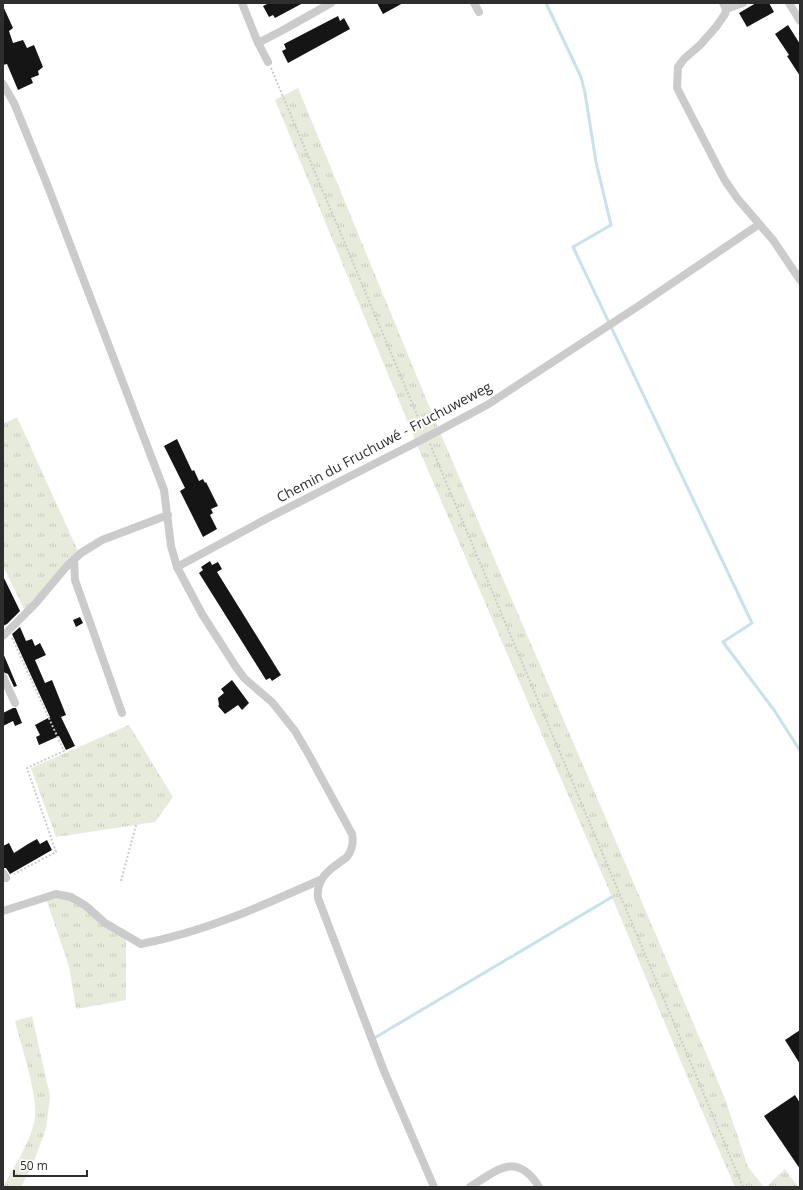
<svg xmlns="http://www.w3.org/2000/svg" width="803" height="1190" font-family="'Open Sans',sans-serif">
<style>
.grass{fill:url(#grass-tufts)}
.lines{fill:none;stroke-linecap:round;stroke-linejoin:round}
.stream{stroke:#c7e2eb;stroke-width:3}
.building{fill:#151515}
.path{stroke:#cbcbcb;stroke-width:2;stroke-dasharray:2 2;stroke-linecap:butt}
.minor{stroke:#cbcbcb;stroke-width:8}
.labels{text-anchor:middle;stroke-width:4;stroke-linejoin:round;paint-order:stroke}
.street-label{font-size:14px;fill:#2e2e2e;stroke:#fff}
</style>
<defs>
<pattern id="grass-tufts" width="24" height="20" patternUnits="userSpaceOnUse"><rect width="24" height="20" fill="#e6ebdb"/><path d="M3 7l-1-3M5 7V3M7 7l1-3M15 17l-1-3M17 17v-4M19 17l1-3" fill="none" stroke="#c6cabc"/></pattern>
</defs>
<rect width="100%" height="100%" fill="#fff"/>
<!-- grass -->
<path class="grass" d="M298 88 439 430 659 942 724 1096 748 1167 764 1187H735L692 1088 612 897 418 447 275 100Z
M17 417 78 551 25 611 3 566V424Z
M129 725 173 797 155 822 56 837 31 768Z
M45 896 71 897 126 936V1000L76 1009 69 966Z
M32 1016 50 1096 46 1129 32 1166 21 1187H3C14 1167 28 1146 34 1123 40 1098 21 1047 15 1021Z
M785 1169 798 1187H766Z"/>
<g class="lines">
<!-- stream -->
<path class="stream" d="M546 3 581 77 585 93 596 162 611 225 573 247 752 623 723 642 774 710 799 749H800
M376 1037 612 897"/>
</g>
<!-- building -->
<path class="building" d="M269 3H303L275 18 273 15 269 17 263 6Z
M377 3H403L383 14Z
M756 3H769L774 12 747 27 739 13Z
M3 6 13 28 9 31 13 43 23 40 27 48 34 45 43 67 38 71 39 75 31 78 33 83 18 90 7 64 3 65Z
M338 16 340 21 344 18 350 29 288 63 282 51 286 49 284 44Z
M788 25 800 44V76L787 56 789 55 775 34Z
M177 439 192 471 194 470 199 481 203 479 205 483 206 482 218 506 211 509 213 513 210 515 217 529 203 537 180 491 185 488 164 446Z
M210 561 212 565 218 562 222 569 217 572 281 675 272 681 270 678 266 680 199 573 203 570 201 567Z
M3 576 20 611 7 624 3 626Z
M80 617 83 623 76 627 73 620Z
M20 627 26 641 32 639 35 646 40 643 46 655 35 660 45 683 52 680 66 715 61 717 75 746 66 750 59 736 39 745 36 737 40 735 35 725 50 717 12 634Z
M3 653 17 686 14 687 8 674 3 672Z
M232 680 249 703 242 710 238 705 225 714 218 706 219 705 218 698 224 693 221 689Z
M13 708H16L22 723 15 726 13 721 3 726V713Z
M37 839 40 844 47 840 52 850 10 874 6 868H3V846L9 843 14 853 28 844Z
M800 1030V1064L785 1040Z
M795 1095 800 1103V1169L764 1116Z"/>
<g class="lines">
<!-- path -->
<path class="path" d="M271 68 423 429
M430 444 743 1187
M12 638 64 751 27 768 56 852 14 874
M121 881 136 825"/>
<!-- minor -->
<path class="minor" d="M242 3 258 43 268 62
M474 3 479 12
M723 3 726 9 725 14 716 27 700 45 684 59 678 67 677 88 724 179 737 198 773 240 800 280
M789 3 800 21
M726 9 743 3
M258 43 285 29 331 3
M3 84 14 103 47 184 164 490 171 546 177 567 202 614 236 667 245 679 272 702 295 731 309 755 352 834C354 843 352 850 347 857 332 868 316 876 318 898L384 1071 434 1187
M74 559 75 580 122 713
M177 567 268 518 427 437 487 405 640 305 758 225
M3 636 35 604 67 566 81 553 102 540 168 515
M3 677 15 703
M3 873 6 878
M3 911 56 894 71 897 86 906 105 923 141 944C204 932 262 906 320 880
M470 1187C497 1170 517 1151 539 1187"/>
</g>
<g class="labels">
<!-- street labels -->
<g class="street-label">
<text transform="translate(384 442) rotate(-28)" y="5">Chemin du Fruchuwé - Fruchuweweg</text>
</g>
</g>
<!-- border -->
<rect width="803" height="1190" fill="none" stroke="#2e2e2e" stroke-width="8"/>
<!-- scale -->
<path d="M14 1170v6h73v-6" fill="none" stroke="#2e2e2e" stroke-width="2"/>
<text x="20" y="1170" font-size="12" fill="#2e2e2e" stroke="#ffffff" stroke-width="3" paint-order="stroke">50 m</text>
</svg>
